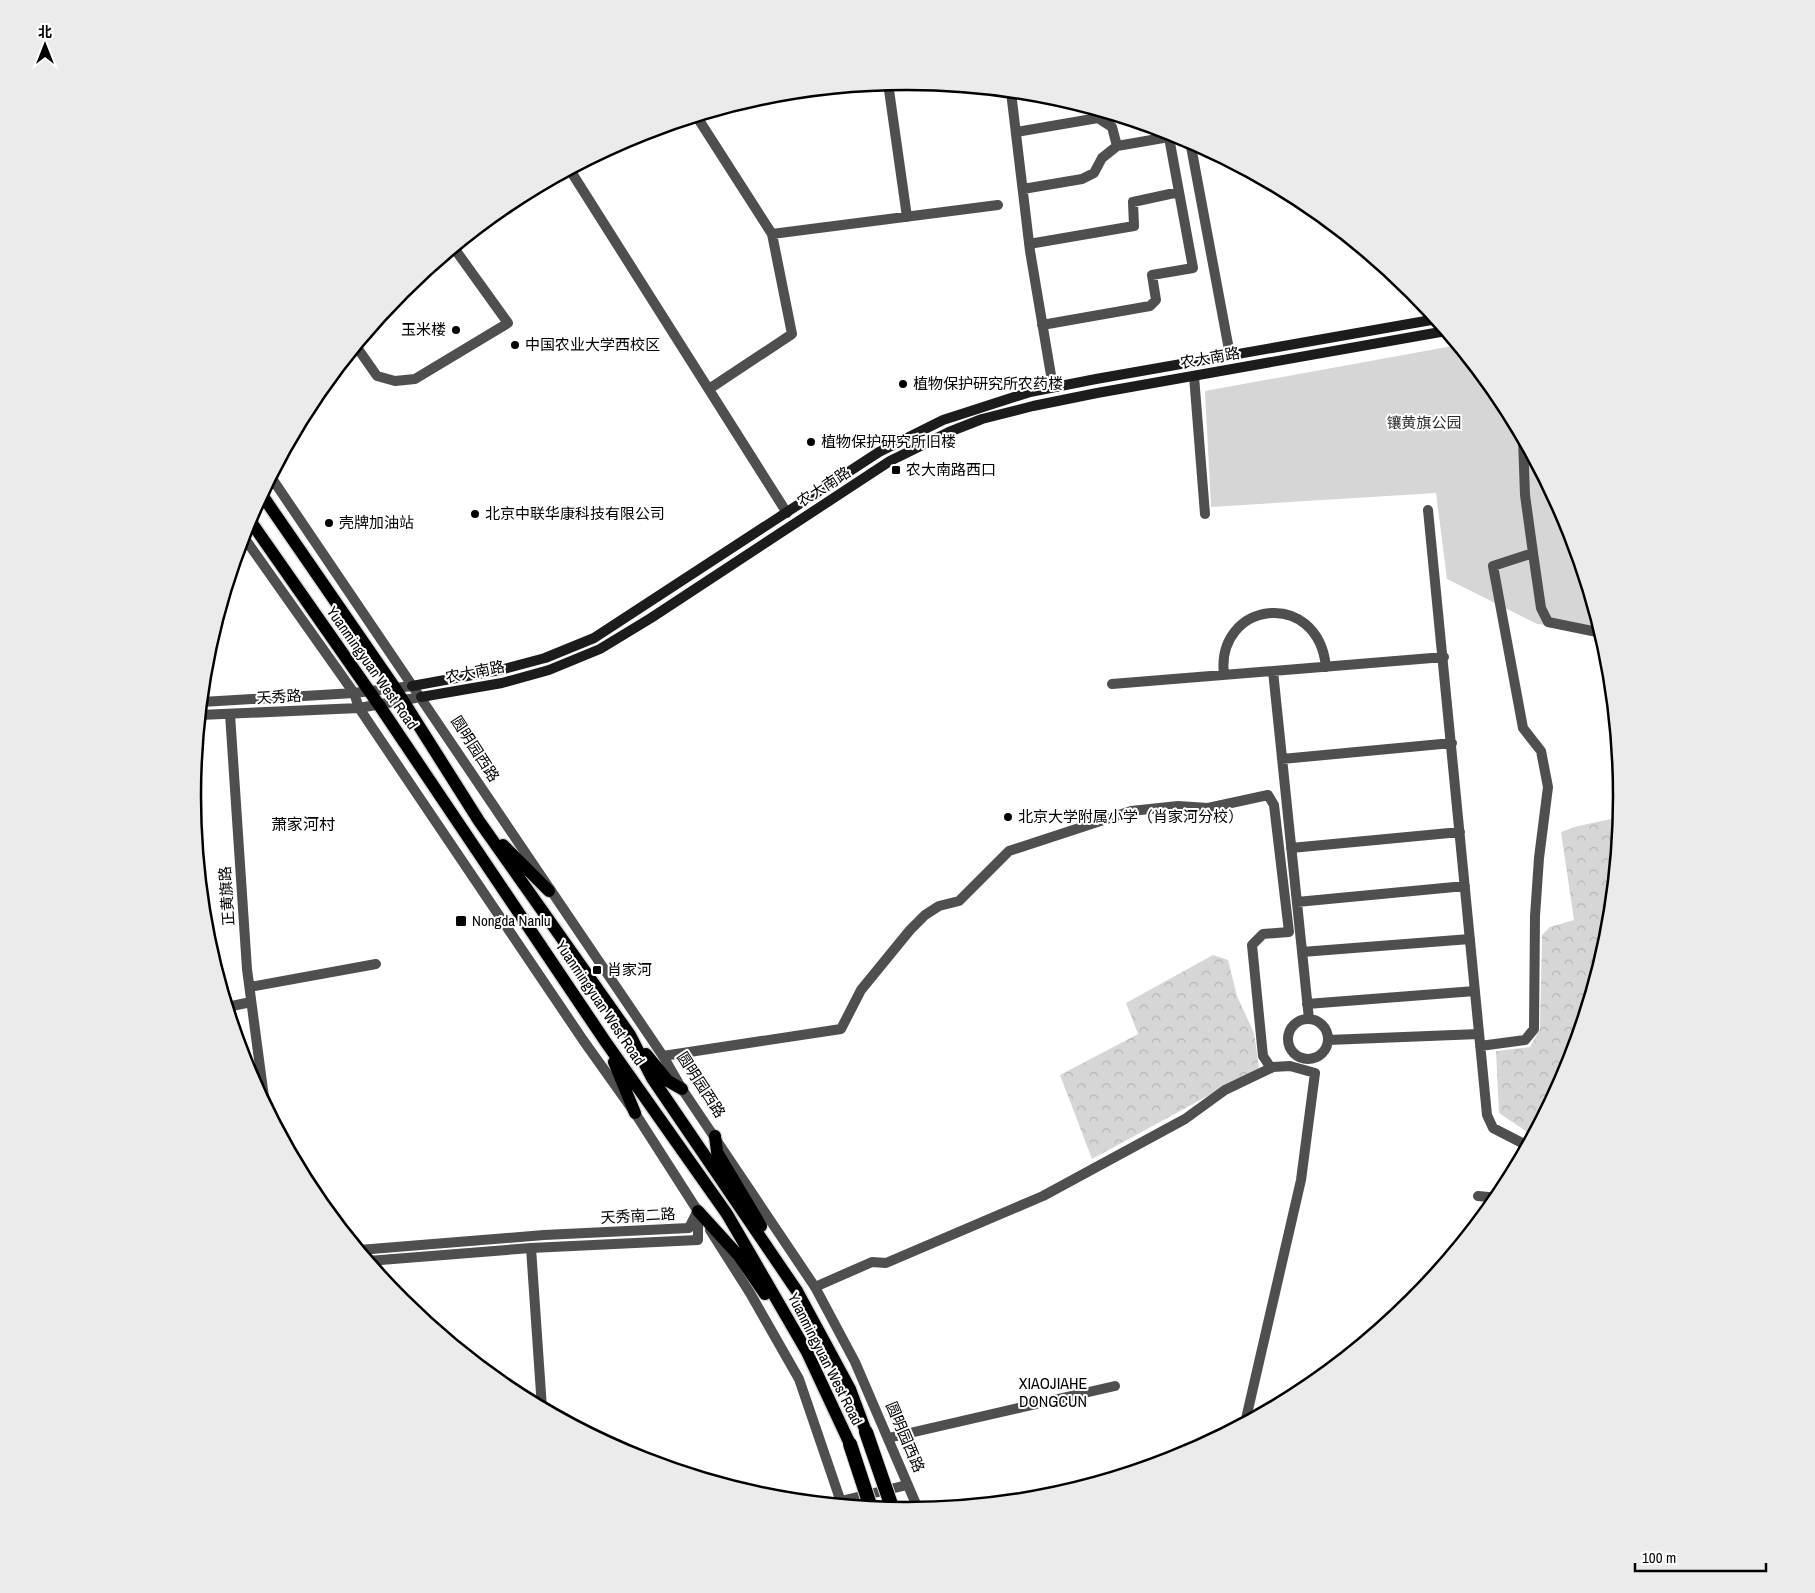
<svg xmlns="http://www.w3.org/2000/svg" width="1815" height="1593" font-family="'Archivo Narrow','Noto Sans SC',sans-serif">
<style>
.forest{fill:url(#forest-crowns)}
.park{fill:#d6d6d6}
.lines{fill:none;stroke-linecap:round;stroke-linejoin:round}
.primary-casing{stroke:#dbdbdb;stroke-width:15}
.minor{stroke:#4f4f4f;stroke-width:10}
.tertiary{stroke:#4f4f4f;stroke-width:10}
.secondary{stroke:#1c1c1c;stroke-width:10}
.primary{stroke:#000;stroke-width:12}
.trunk-bridge-casing{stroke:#dbdbdb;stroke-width:16;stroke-linecap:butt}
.trunk-bridge{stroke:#000;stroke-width:14}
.poi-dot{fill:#000;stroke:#fff;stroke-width:2}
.labels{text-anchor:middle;stroke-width:4;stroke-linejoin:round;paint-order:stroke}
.poi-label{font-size:15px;fill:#000;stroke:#fff;text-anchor:start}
.street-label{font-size:15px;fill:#000;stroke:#fff}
.park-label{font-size:15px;fill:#2d2d2d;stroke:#fff}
.neighbourhood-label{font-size:16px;fill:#000;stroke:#fff}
.rim{fill:none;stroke:#000;stroke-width:2.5}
</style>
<defs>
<pattern id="forest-crowns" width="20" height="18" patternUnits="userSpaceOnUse" patternTransform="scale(1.25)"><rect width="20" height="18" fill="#d6d6d6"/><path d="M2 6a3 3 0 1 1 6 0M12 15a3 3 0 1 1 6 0" fill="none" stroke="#b6b6b6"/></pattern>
</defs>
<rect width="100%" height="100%" fill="#fff"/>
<!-- forest -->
<path class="forest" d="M1621 817 1609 936 1568 1070 1533 1136 1499 1113 1496 1051 1530 1047 1540 1029 1542 935 1550 927 1574 920 1561 832 1578 826Z
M1213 955 1228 960 1237 996 1254 1033 1259 1068 1092 1159 1060 1075 1138 1034 1126 1003Z"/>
<!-- park -->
<path class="park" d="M1458 345 1502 399 1568 523 1601 630 1537 624 1447 579 1436 493 1211 507 1205 391Z"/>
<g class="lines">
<!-- primary casing -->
<g class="primary-casing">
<path id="primary" d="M262 495 395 688 479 821 630 1035 652 1078 797 1291 850 1389 866 1432
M249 519 379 705 605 1041 727 1214 807 1352 850 1444
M503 845 549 891
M646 1054 668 1081 682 1089
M614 1062 635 1113
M715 1136 717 1152 761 1226
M698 1211 739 1256 765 1294"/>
</g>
<!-- minor -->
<path class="minor" d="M888 83 907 217
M1011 92 1030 251 1053 387
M697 117 772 234 792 334 709 389
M1016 132 1098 118 1112 127 1117 146 1169 137
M570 170 787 513
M1023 189 1082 179 1094 173 1102 158 1117 146
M772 234 998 205
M1029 244 1134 226 1133 202 1179 192
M1042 325 1150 306 1156 300 1152 275 1193 268 1168 132
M356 346 377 376 395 381 415 379 508 323 454 248
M1194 376 1205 514
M1428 510 1487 1115 1493 1128 1528 1146
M1533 553 1541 608 1548 622 1602 633
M1273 671 1309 1019
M1224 675C1215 601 1318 587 1326 667
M1112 684 1444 657
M1282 759 1452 743
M1291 848 1460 832
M1297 902 1465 886
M1302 952 1470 939
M250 987 376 964
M1307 1004 1475 991
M1288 1039a20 20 0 1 1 40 0a20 20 0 1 1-40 0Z
M1328 1040 1479 1034
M1480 1046 1525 1040 1534 1029 1535 916 1539 858 1548 787 1541 751 1523 728 1493 566 1533 553 1525 495 1523 439
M663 1056 841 1029 861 990 910 930 925 915 939 906 959 901 1009 851 1131 811 1178 806 1208 808 1268 795 1274 805 1289 932 1263 934 1252 945 1263 1056 1271 1068
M1478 1196 1499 1198
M531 1248 542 1408
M815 1287 872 1262 886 1263 1043 1196 1185 1119 1225 1090 1273 1067 1290 1066 1315 1073 1301 1180 1245 1423
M888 1438 1115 1386"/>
<!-- tertiary -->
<path class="tertiary" d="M1190 141 1230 355
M271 477 663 1056 682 1089 815 1287 855 1362 919 1511
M243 536 354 693 359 708 583 1040 635 1113 701 1216
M202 702 354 693 412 686
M230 714 247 969 265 1105
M200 715 359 708 421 697
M227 1007 251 1002
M710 1230 750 1293 799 1379 842 1505
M359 1250 544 1235 689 1228 697 1212
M368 1261 531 1248 698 1240V1211
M841 1501 907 1485"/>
<!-- secondary -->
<path class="secondary" d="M412 686 500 670 545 658 594 638 879 452 943 420 1030 392 1096 379 1437 319
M421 697 502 683 549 670 600 649 651 618 890 461 949 432 982 419 1033 406 1097 393 1446 331"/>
<!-- primary -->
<use href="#primary" class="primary"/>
<!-- trunk-bridge casing -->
<g class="trunk-bridge-casing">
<path id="trunk-bridge" d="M866 1432 893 1510
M850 1444 871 1508"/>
</g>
<!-- trunk-bridge -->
<use href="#trunk-bridge" class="trunk-bridge"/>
</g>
<!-- markers -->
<g class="poi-dot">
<circle cx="456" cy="330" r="5"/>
<circle cx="515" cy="345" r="5"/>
<circle cx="903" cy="384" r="5"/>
<circle cx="811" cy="442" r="5"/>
<rect x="891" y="465" width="10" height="10" rx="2.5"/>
<circle cx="475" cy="514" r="5"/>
<circle cx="329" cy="523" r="5"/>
<circle cx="1008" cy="817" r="5"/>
<rect x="455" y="915" width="12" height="12" rx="2.5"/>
<rect x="592" y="965" width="10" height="10" rx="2.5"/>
</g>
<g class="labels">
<!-- poi labels -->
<g class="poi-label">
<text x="446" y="335" text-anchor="end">玉米楼</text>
<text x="525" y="350">中国农业大学西校区</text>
<text x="913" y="389">植物保护研究所农药楼</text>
<text x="821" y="447">植物保护研究所旧楼</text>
<text x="906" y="475">农大南路西口</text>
<text x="485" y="519">北京中联华康科技有限公司</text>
<text x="339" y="528">壳牌加油站</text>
<text x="1018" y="822">北京大学附属小学（肖家河分校）</text>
<text x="472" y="926">Nongda Nanlu</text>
<text x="607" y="975">肖家河</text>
</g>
<!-- street labels -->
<g class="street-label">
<text transform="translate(1210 358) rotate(-10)" y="5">农大南路</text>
<text transform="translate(824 487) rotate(-33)" y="5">农大南路</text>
<text transform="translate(372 668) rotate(55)" y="5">Yuanmingyuan West Road</text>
<text transform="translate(475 672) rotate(-11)" y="5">农大南路</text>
<text transform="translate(279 697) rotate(-3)" y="5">天秀路</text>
<text transform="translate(475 749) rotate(57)" y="5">圆明园西路</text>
<text transform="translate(227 896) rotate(-94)" y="5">正黄旗路</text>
<text transform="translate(600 1003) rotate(56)" y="5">Yuanmingyuan West Road</text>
<text transform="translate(701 1085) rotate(57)" y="5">圆明园西路</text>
<text transform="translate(638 1216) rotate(-3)" y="5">天秀南二路</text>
<text transform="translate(825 1359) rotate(63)" y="5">Yuanmingyuan West Road</text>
<text transform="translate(905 1437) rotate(67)" y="5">圆明园西路</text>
</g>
<!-- park labels -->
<g class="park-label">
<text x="1424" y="428">镶黄旗公园</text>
</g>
<!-- neighbourhood labels -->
<g class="neighbourhood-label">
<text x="303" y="830">萧家河村</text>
<text x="1053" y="1389">XIAOJIAHE<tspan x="1053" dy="18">DONGCUN</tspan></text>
</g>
</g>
<!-- crop -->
<path d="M0 0H1815V1593H0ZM201 796a706 706 0 1 1 1412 0a706 706 0 1 1-1412 0Z" fill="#ebebeb" fill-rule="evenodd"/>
<path class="rim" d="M201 796a706 706 0 1 1 1412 0a706 706 0 1 1-1412 0Z"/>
<!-- north arrow -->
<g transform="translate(45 45)" stroke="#ffffff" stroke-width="4" paint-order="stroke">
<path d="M0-4L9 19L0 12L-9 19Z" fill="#000000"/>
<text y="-8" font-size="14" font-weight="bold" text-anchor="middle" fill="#000000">北</text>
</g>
<!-- scale -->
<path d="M1635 1563v8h131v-8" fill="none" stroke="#000000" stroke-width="2.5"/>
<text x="1642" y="1563" font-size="15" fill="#000000" stroke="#ffffff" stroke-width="4" paint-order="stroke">100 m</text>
</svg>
